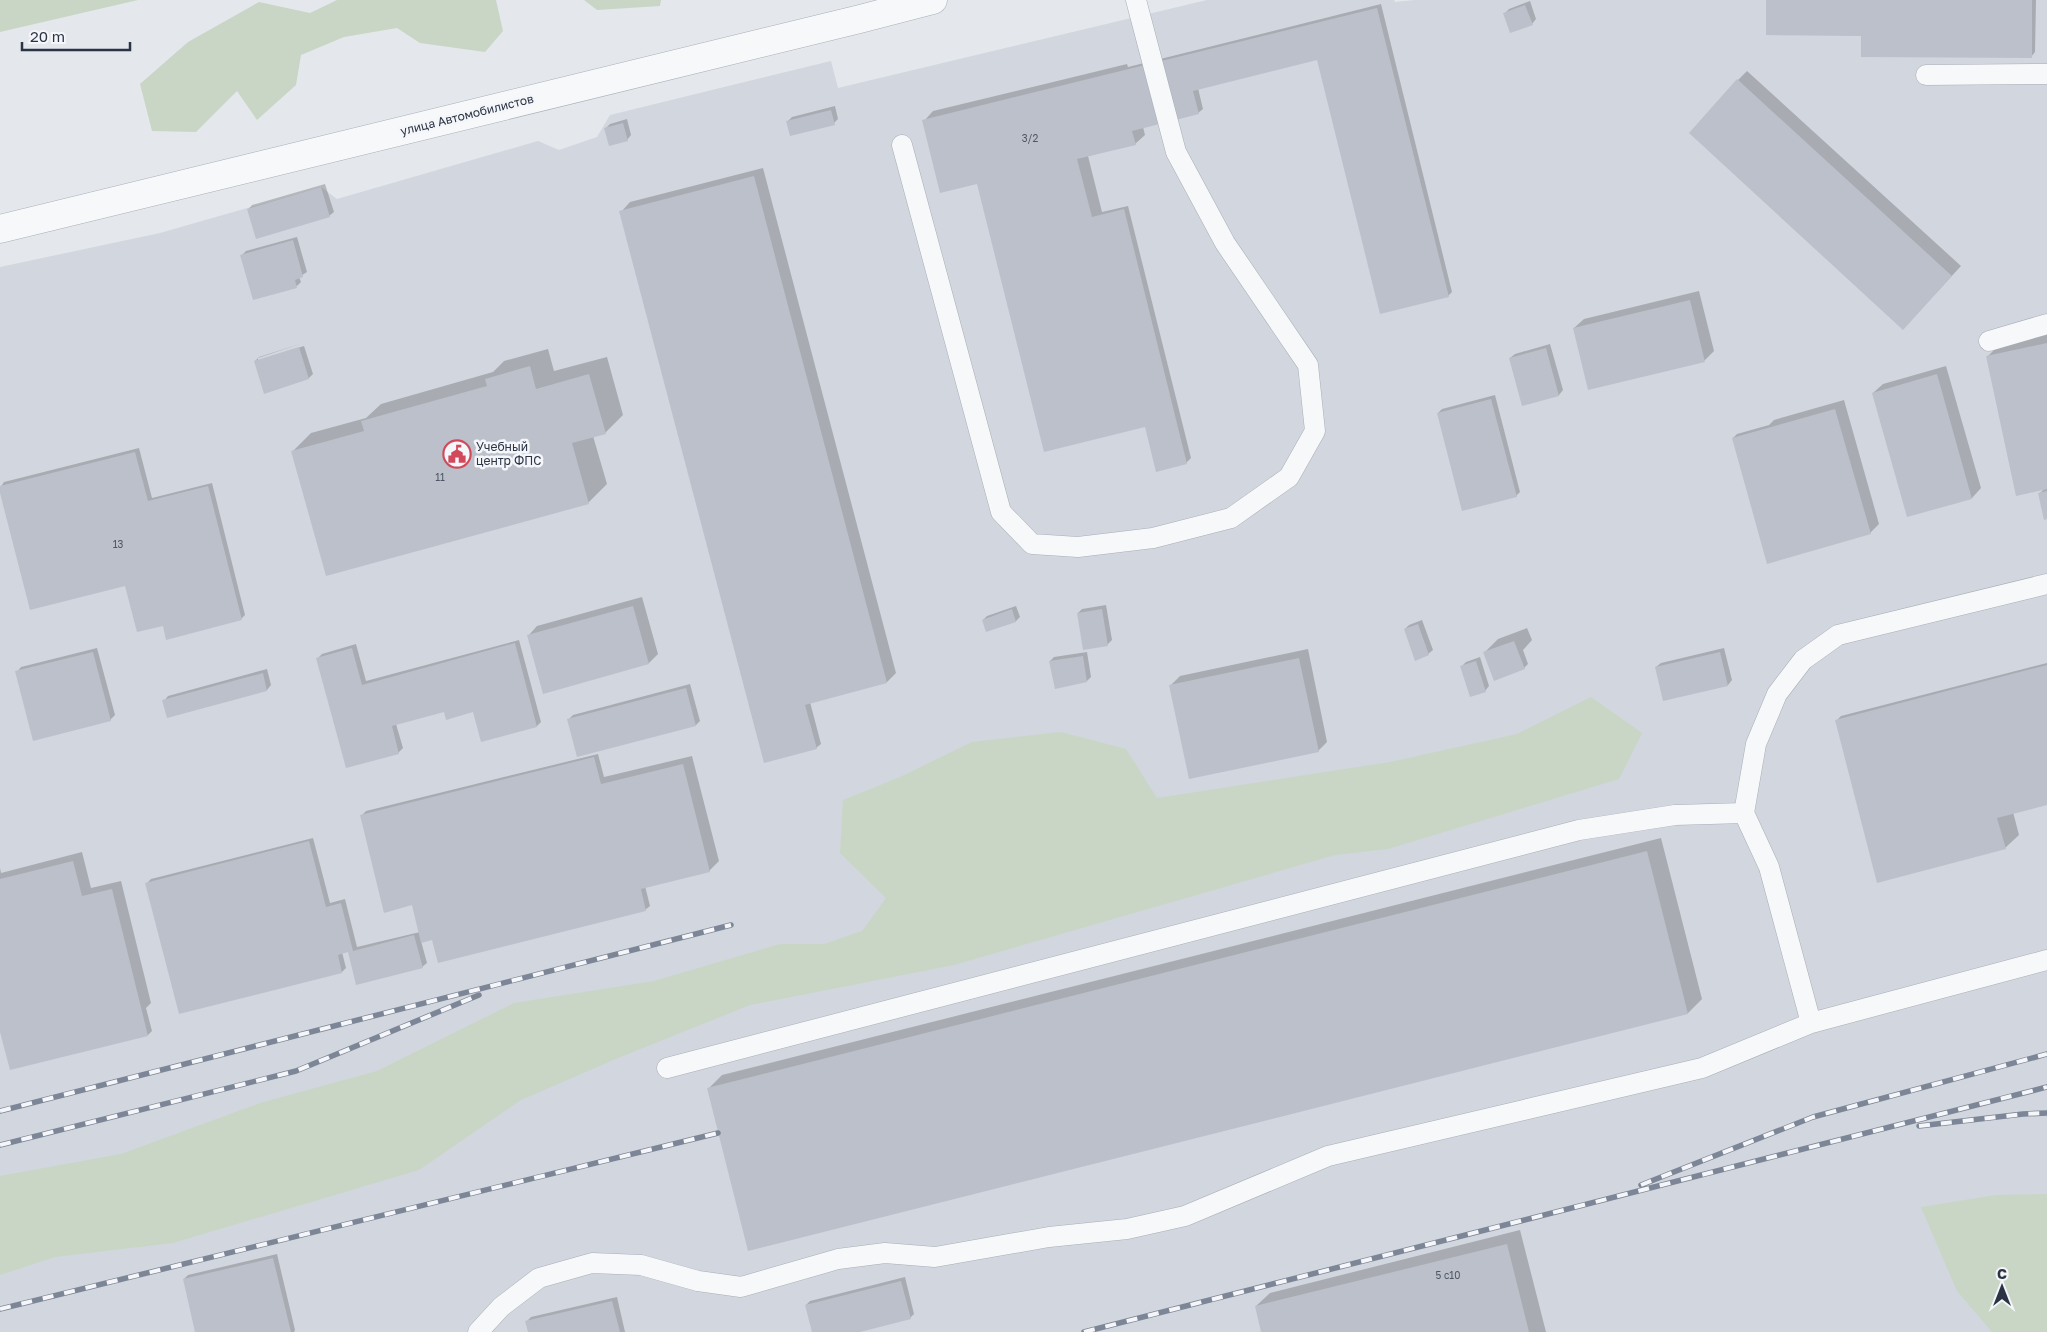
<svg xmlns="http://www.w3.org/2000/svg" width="2047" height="1332" font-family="'Golos Text',sans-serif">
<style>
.built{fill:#d2d6de}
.green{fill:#c9d6c5}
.shadow{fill:#0003}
.building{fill:#bbc0ca}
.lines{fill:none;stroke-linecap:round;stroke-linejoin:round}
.lane-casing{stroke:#a9aeb7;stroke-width:21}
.street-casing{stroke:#a9aeb7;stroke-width:29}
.lane{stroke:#f7f8fa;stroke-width:20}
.street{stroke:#f7f8fa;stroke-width:28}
.rail-casing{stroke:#7d8696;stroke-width:5.5}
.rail{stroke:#f4f6f9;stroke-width:4;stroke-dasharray:11;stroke-linecap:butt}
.labels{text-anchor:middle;stroke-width:5;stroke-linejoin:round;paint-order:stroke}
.number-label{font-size:10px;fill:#4f5766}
.street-label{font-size:12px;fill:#2b3445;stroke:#f4f6f9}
.poi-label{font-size:12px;fill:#2b3445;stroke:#f4f6f9;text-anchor:start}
</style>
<rect width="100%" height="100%" fill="#e4e7ec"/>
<!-- built -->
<path class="built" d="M1207 0H1394L1395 2 1415 0H2047V1332H0V267L160 233 321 187 337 199 538 141 559 150 597 137 610 115 831 61 838 88Z"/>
<!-- green -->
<path class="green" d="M0 0H138L0 32Z
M337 0H496L503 31 485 52 420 43 397 28 344 37 301 55 296 85 257 120 237 91 196 132 152 131 140 84 188 42 259 2 310 13Z
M584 0H661L660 6 597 10Z
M1591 697 1642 733 1619 779 1388 849 1335 855 954 965 750 1005 618 1058 521 1100 419 1170 173 1243 55 1257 0 1275V1176L121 1154 260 1103 377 1071 514 1003 654 981 780 944H824L862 931 886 898 840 853 843 800 900 777 972 742 1061 732 1126 749 1157 798 1390 762 1517 734Z
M2047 1194V1332H1992L1957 1291 1921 1207 1996 1195Z"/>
<!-- shadow -->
<path class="shadow" d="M1767 0H2036L2035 52 2031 57 1862 35Z
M1530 1 1536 19 1532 24 1504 14 1509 9Z
M1381 4 1452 292 1448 296 1318 59 1198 88 1203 109 1198 113 1143 127 1145 135 1135 144 1088 156 1102 212 1128 206 1191 458 1186 463 1146 426 978 183 924 121 933 111 1127 64 1128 67Z
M1747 71 1961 266 1912 319 1738 80Z
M835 106 838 119 834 123 788 121 792 117Z
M627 119 631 135 627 140 605 129 610 124Z
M763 168 896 673 887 682 810 702 821 744 816 748 621 212 630 202Z
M325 184 334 212 329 216 248 210 252 205Z
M297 237 307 272 299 277 301 282 297 286 242 255 246 251Z
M1699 291 1714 351 1705 360 1589 389 1574 328 1584 319Z
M2047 333V518L2039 494 2045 488 1987 357 2001 343Z
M303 343 258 358V361L304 346 313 374 309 378 265 392 255 361 259 357Z
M1550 344 1563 390 1559 395 1523 405 1510 358 1515 354Z
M548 349 554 371 607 357 623 415 605 433 593 436 607 484 589 502 327 575 293 451 311 433 366 418 381 404 493 372 504 361Z
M1946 366 1981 488 1972 498 1908 516 1873 393 1883 384Z
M1495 395 1520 492 1516 496 1438 413 1442 409Z
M1844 400 1879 524 1870 533 1733 438 1737 434 1769 425 1774 420Z
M139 448 152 498 212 483 245 615 241 619 164 625 126 584 0 488 4 482Z
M642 597 658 654 649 663 528 636 537 626Z
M1106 605 1112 640 1108 644 1084 648 1078 613 1082 609Z
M1016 606 1020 617 1016 621 987 631 983 620 987 616Z
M1422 620 1433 650 1428 654 1405 629 1409 625Z
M1527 628 1532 640 1523 650 1528 664 1524 668 1485 652 1498 639Z
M519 640 541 722 537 726 482 741 474 711H445L396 724 403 748 398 753 317 659 322 654 356 644 366 681Z
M97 648 115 715 110 720 17 672 21 667Z
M1724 648 1732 680 1728 685 1664 699 1656 667 1661 663Z
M1308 649 1327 742 1318 751 1170 686 1180 676Z
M1087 652 1091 677 1087 681 1050 661 1054 657Z
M1480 657 1489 686 1485 691 1462 666 1466 662Z
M2047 663V804L2013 812 2019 835 2005 848 1837 720 1841 716Z
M267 669 271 685 267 690 168 717 164 701 168 696Z
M690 684 700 721 696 725 569 719 573 715Z
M598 754 604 777 692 756 719 861 709 871 645 886 650 906 645 910 421 941 427 963 422 967 349 950 342 952 346 968 342 972 147 883 151 879 313 838 330 903 345 899 357 947 420 932 413 904 361 816 366 811Z
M1661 838 1702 999 1688 1013 749 1250 708 1089 722 1075Z
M82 852 91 888 121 881 151 1003 146 1008 152 1031 148 1035 0 1026V868L1 873Z
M1520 1230 1546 1332H1263L1256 1306 1270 1293Z
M277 1254 295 1330 294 1332H197L184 1279 188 1275Z
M905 1277 914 1314 910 1318 855 1332H813L806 1305 810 1301Z
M617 1297 625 1332H529L526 1322 531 1317Z"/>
<!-- building -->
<path class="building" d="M1766 0H2032V58L1861 57V36L1766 35Z
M1525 5 1533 25 1510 33 1503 13Z
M1377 8 1449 297 1380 314 1317 60 1193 91 1199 114 1132 131 1136 145 1077 159 1092 217 1124 209 1187 464 1156 472 1145 427 1044 452 977 184 940 193 922 120Z
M1737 79 1952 276 1903 330 1689 133Z
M831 110 835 125 790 136 786 121Z
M623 123 628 141 609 146 604 128Z
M754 176 887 683 805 705 817 749 764 763 619 211Z
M321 187 330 217 256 239 247 209Z
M293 240 303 277 295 280 297 288 253 300 240 255Z
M1690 300 1705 362 1588 390 1573 328Z
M2047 343V489L2016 496 1986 356Z
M299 347 309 379 264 394 254 361Z
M1546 348 1559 396 1522 406 1509 358Z
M530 366 536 389 589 374 606 434 572 443 589 504 326 576 291 451 364 431 361 421 487 386 485 379Z
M1937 374 1972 499 1907 517 1872 393Z
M1491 399 1517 497 1462 511 1437 413Z
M1835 409 1871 534 1767 564 1732 438Z
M135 452 148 501 208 486 242 620 166 640 163 626 137 632 125 586 30 610 0 493V486Z
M2047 491V519L2044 520 2038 493Z
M633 606 649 664 543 694 527 635Z
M1012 609 1016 622 986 632 982 620Z
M1102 609 1108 646 1083 650 1077 613Z
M1418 624 1429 655 1415 661 1404 629Z
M1514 641 1525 669 1494 681 1483 652Z
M515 643 537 727 481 742 473 712 446 720 444 712 392 726 399 754 346 768 316 658 352 648 362 685Z
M93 652 111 721 33 741 15 671Z
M1720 652 1728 686 1663 701 1655 667Z
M1083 656 1087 682 1055 689 1049 661Z
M1299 658 1319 752 1189 779 1169 685Z
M1476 661 1486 692 1470 697 1460 666Z
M2047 665V805L1997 818 2006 849 1877 883 1835 720Z
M263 673 267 691 167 718 162 700Z
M686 688 696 726 577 757 567 719Z
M594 757 601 784 683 764 710 872 641 889 646 911 438 963 432 940 421 943 412 905 384 913 360 815Z
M309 841 326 907 341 903 353 951 414 935 423 968 356 985 348 952 338 955 342 973 179 1014 145 883Z
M1647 851 1688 1014 748 1251 707 1088Z
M73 861 82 896 112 889 148 1036 10 1070 0 1032V879Z
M1507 1244 1529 1332H1261L1255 1306Z
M273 1258 291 1332H195L183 1279Z
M901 1281 911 1319 860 1332H812L805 1305Z
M612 1301 620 1332H528L525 1321Z"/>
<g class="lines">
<!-- lane casing -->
<g class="lane-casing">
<path id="lane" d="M1926 75 2047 74
M902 145 1001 512 1032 544 1078 547 1153 538 1231 518 1289 477 1315 431 1308 365 1225 243 1176 152 1136 0
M1989 341 2047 324
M1811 1023 2047 960
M667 1068 1579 830 1675 815 1744 813
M478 1332 501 1307 539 1278 592 1263 641 1265 698 1281 741 1287 838 1259 885 1253 935 1257 1049 1237 1127 1229 1185 1216 1328 1156 1702 1068 1811 1023 1769 867 1744 813 1756 744 1777 694 1803 660 1838 635 2047 584"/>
</g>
<!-- street casing -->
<g class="street-casing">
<path id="street" d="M0 229 860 19 933 0"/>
</g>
<!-- lane -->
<use href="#lane" class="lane"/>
<!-- street -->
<use href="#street" class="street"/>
<!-- rail casing -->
<g class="rail-casing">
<path id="rail" d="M0 1111 731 925
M1919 1126 2023 1114 2047 1113
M0 1145 296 1071 479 995
M1641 1185 1813 1117 2047 1054
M0 1309 718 1133
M1084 1332 2047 1087"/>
</g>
<!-- rail -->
<use href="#rail" class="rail"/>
</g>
<!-- icons -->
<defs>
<g id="civic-ring" transform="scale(1.4375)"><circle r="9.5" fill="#f4f6f9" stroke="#d1495b" stroke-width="1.5"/><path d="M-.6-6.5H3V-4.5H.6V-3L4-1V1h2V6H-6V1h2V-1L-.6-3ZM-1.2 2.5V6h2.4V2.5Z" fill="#d1495b"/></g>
</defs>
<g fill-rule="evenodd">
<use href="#civic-ring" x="457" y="454"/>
</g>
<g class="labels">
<!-- number labels -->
<g class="number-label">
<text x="1030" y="142">3/2</text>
<text x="440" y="481">11</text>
<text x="118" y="548">13</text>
<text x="1448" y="1279">5 с10</text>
</g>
<!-- street labels -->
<g class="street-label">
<text transform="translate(467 115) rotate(-14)" y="4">улица Автомобилистов</text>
</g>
<!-- poi labels -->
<g class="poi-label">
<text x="476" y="451">Учебный<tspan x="476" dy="14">центр ФПС</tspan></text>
</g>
</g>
<!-- north arrow -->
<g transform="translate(2002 1287)" stroke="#f4f6f9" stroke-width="4" paint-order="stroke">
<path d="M0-4L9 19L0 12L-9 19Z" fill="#2b3445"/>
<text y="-8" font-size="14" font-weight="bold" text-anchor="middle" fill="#2b3445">С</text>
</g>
<!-- scale -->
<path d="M22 42v8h108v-8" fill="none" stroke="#2b3445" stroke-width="2.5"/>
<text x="30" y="42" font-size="15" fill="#2b3445" stroke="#f4f6f9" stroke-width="4" paint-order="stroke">20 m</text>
</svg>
